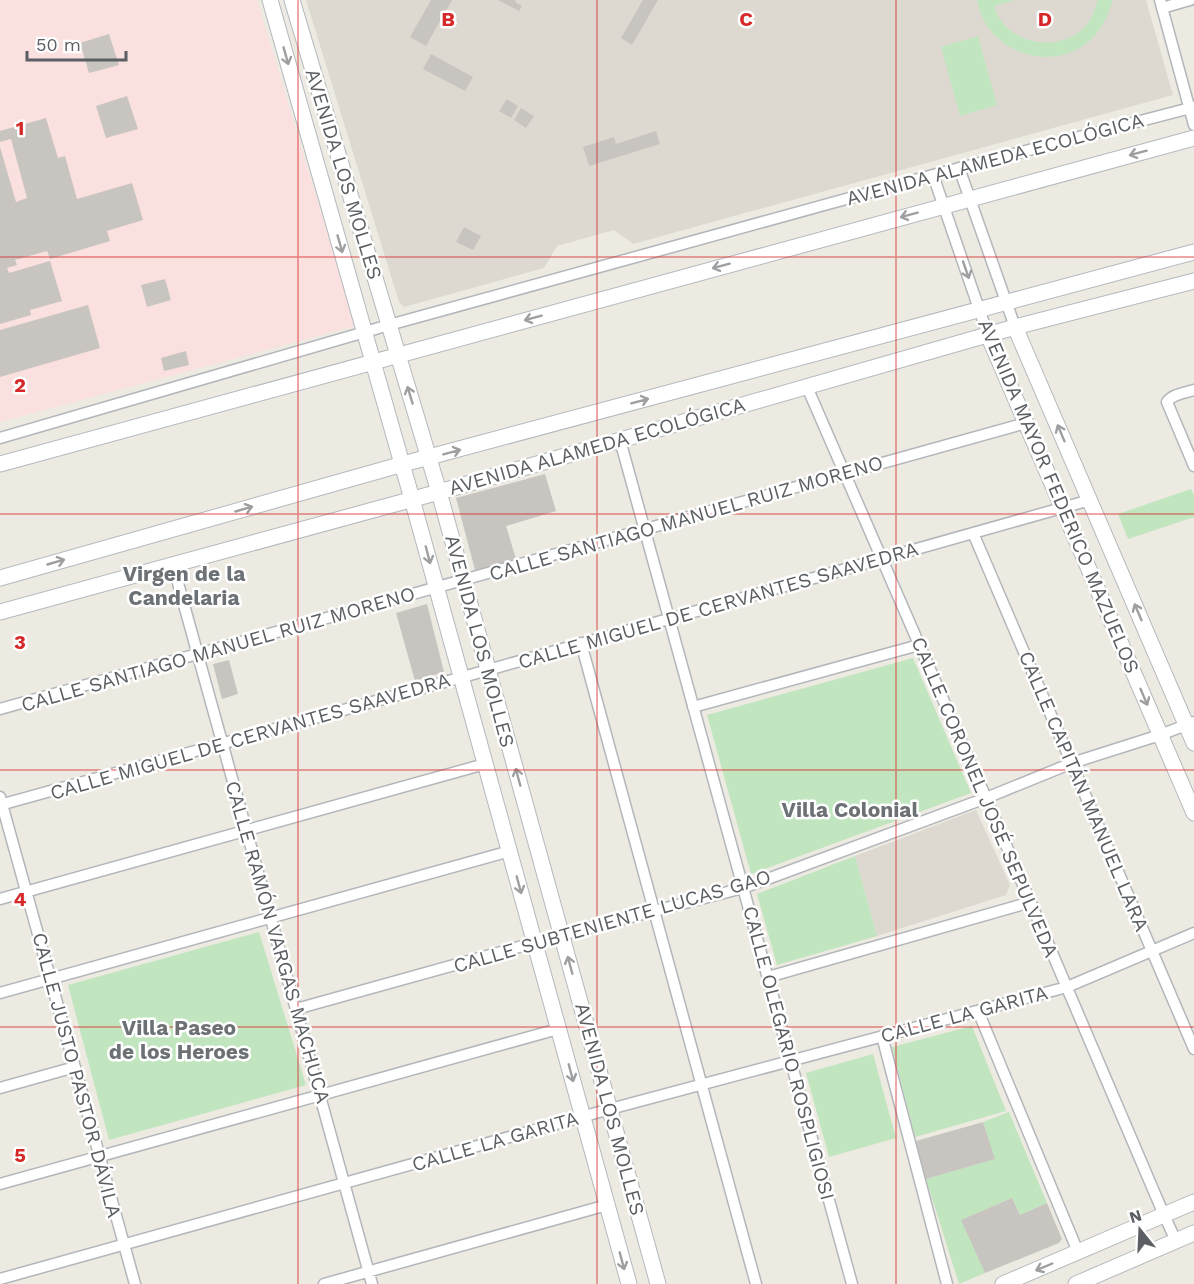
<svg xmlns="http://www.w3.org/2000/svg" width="1194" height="1284" font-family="'Work Sans',sans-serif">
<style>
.education{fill:#ddd9d1}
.medical{fill:#fae0de}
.green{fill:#c1e5bf}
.building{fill:#c8c5c0}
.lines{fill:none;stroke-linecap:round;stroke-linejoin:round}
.street-casing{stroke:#b3b6ba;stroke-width:13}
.secondary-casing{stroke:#b4b8bd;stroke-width:17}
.street{stroke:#fff;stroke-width:10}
.secondary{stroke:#fff;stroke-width:15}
.oneway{stroke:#9d9fa1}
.grid{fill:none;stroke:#d62828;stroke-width:1.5;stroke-opacity:0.55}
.labels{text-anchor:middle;stroke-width:5;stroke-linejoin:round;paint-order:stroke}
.street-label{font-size:20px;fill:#5b5f63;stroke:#fff}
.neighbourhood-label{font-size:21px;font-weight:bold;fill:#6c7175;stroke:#fff}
.grid-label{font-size:20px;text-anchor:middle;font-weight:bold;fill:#d62828;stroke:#fff;stroke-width:5;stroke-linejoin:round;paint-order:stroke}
</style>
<rect width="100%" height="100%" fill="#edeae2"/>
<!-- education -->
<path class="education" d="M306 0H1146L1173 95 633 244 614 230 557 246 544 268 404 307 399 302Z
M976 810 1010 885 1006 895 877 936 855 856Z"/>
<!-- medical -->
<path class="medical" d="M0 0H257L355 326 0 422Z"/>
<!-- green -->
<path class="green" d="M977 0H1015L994 6C1005 46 1064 56 1089 22 1093 16 1095 7 1098 0H1113C1109 12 1105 23 1096 34 1067 69 1013 62 987 26 982 19 979 9 977 0Z
M978 36 997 105 960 116 941 47Z
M1191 489 1194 495V517L1128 539 1118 514Z
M913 658 971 793 751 874 707 715Z
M855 856 877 936 777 965 757 894Z
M259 932 306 1085 109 1140 68 985Z
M972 1026 1006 1111 915 1137 892 1047Z
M873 1054 896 1138 829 1157 806 1073Z
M1009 1112 1047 1203 1020 1215 1012 1198 962 1220 985 1273 959 1284 926 1179 994 1159 983 1122Z"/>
<!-- building -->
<path class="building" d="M431 0H452L426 46 410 37Z
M498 0H516L515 2 522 6 519 11Z
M643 0H658L632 45 621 38Z
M109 34 119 65 89 73 80 43Z
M431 54 473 77 465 91 423 69Z
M127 96 138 129 106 138 96 106Z
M507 99 518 106 511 118 499 111Z
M521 108 534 116 526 128 514 120Z
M46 118 58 158 65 156 77 199 132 183 143 220 107 231 110 241 50 259 47 251 15 260 17 265 7 268 9 273 50 261 62 301 30 310 31 315 0 324V147L16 202 27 198 11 139 0 142V131Z
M656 131 660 144 589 166 583 147 614 137 616 144Z
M464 227 481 236 473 250 456 242Z
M165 279 171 300 147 307 141 285Z
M88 305 100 348 0 377V330Z
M186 351 189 365 164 371 161 358Z
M545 474 556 511 506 526 516 559 475 570 456 498Z
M427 604 444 672 415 681 396 613Z
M229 660 238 694 222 699 213 664Z
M983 1122 995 1159 926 1179 916 1141Z
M1012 1198 1020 1215 1047 1203 1062 1239 1059 1243 985 1273 961 1220Z"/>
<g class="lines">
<!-- street casing -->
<g class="street-casing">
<path id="street" d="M1160 0 1194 125
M1162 8 1190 0
M959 168 1015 327
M933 175 988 335
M807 387 986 798 1164 1215 1176 1241
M1194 390C1185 393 1172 394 1167 402L1194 466
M0 438 389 325 933 175 1194 107
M620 440 852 1284
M973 533 1194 1049
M173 565 372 1284
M581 643 756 1284
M693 707 919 645
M0 709 1026 423
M0 797 135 1284
M0 805 488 670 1090 500
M0 899 485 764
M768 977 1031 902
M0 993 510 851
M296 1009 562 935 743 888 986 798 1072 763 1160 735 1194 722
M978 1011 1078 1252
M882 1036 947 1284
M0 1088 75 1067
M0 1184 558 1029
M0 1279 610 1109 1067 987 1194 933
M324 1284 607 1205"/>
</g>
<!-- secondary casing -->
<g class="secondary-casing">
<path id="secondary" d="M270 0 412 499 629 1284
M292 0 439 492 658 1284
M1015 327 1194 743
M988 335 1194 813
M0 464 1194 138
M0 578 403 464 1194 252
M0 612 439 492 1015 327 1194 281
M1003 1284 1194 1202
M1076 1284 1194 1233"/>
</g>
<!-- street -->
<use href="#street" class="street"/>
<!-- secondary -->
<use href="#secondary" class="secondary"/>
</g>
<!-- one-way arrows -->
<defs><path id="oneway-shaft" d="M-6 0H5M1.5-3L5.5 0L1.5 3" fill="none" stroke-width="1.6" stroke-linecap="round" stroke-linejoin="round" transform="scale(1.5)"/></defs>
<g class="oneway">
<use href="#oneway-shaft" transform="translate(286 56) rotate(74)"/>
<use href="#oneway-shaft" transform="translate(1138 153) rotate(165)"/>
<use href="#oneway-shaft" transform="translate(909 215) rotate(165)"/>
<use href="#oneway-shaft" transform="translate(340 244) rotate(74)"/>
<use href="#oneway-shaft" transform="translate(721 266) rotate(165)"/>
<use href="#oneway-shaft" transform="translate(966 270) rotate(71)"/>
<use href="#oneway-shaft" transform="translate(533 318) rotate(165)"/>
<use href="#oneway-shaft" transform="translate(410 395) rotate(-107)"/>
<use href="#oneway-shaft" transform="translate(640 401) rotate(-15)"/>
<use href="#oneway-shaft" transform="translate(1061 433) rotate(-113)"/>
<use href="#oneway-shaft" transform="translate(452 452) rotate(-15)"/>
<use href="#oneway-shaft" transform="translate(244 509) rotate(-16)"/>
<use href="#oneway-shaft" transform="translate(428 555) rotate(75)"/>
<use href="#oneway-shaft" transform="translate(56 562) rotate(-16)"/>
<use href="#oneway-shaft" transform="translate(1138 612) rotate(-113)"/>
<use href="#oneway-shaft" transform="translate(1144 697) rotate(67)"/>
<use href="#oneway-shaft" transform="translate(518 777) rotate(-105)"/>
<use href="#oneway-shaft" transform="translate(519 885) rotate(75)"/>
<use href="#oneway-shaft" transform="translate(570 965) rotate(-105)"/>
<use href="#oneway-shaft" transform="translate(571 1073) rotate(75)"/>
<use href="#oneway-shaft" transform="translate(622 1261) rotate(75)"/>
<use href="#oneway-shaft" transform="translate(1044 1267) rotate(157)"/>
</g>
<!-- grid -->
<path class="grid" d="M298 0V1284M597 0V1284M896 0V1284M0 257H1194M0 514H1194M0 770H1194M0 1027H1194"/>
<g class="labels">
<!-- street labels -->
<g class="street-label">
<text transform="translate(995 159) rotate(-15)" y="7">AVENIDA ALAMEDA ECOLÓGICA</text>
<text transform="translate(344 174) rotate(73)" y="7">AVENIDA LOS MOLLES</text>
<text transform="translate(597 446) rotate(-16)" y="7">AVENIDA ALAMEDA ECOLÓGICA</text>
<text transform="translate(1059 496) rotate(67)" y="7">AVENIDA MAYOR FEDERICO MAZUELOS</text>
<text transform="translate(686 518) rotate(-16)" y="7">CALLE SANTIAGO MANUEL RUIZ MORENO</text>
<text transform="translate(718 605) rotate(-16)" y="7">CALLE MIGUEL DE CERVANTES SAAVEDRA</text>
<text transform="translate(480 641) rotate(75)" y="7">AVENIDA LOS MOLLES</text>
<text transform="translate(218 649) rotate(-16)" y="7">CALLE SANTIAGO MANUEL RUIZ MORENO</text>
<text transform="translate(250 736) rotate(-16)" y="7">CALLE MIGUEL DE CERVANTES SAAVEDRA</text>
<text transform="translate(1084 791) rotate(67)" y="7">CALLE CAPITÁN MANUEL LARA</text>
<text transform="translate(985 797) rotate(67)" y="7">CALLE CORONEL JOSÉ SEPULVEDA</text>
<text transform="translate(612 921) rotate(-16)" y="7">CALLE SUBTENIENTE LUCAS GAO</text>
<text transform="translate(278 942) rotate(74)" y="7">CALLE RAMÓN VARGAS MACHUCA</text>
<text transform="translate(964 1014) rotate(-15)" y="7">CALLE LA GARITA</text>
<text transform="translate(789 1053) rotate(75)" y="7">CALLE OLEGARIO ROSPLIGIOSI</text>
<text transform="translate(77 1075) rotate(75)" y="7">CALLE JUSTO PASTOR DÁVILA</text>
<text transform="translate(610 1109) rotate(75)" y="7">AVENIDA LOS MOLLES</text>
<text transform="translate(495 1141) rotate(-16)" y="7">CALLE LA GARITA</text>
</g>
<!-- neighbourhood labels -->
<g class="neighbourhood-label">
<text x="184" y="581">Virgen de la<tspan x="184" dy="24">Candelaria</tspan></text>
<text x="850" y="817">Villa Colonial</text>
<text x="179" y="1035">Villa Paseo<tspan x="179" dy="24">de los Heroes</tspan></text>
</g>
</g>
<g class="grid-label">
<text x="448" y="26">B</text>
<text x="746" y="26">C</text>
<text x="1045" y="26">D</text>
<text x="20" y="135">1</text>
<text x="20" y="392">2</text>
<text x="20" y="649">3</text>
<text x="20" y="906">4</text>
<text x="20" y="1162">5</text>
</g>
<!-- north arrow -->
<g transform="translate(1140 1230) rotate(342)" stroke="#ffffff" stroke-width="4.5" paint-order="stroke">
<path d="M0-4.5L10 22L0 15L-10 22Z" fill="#5b5f63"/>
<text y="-9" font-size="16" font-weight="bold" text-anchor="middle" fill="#5b5f63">N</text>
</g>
<!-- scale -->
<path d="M27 51v9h99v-9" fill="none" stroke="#5b5f63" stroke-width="3"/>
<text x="36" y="51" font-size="18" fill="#5b5f63" stroke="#ffffff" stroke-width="4.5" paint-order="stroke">50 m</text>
</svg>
